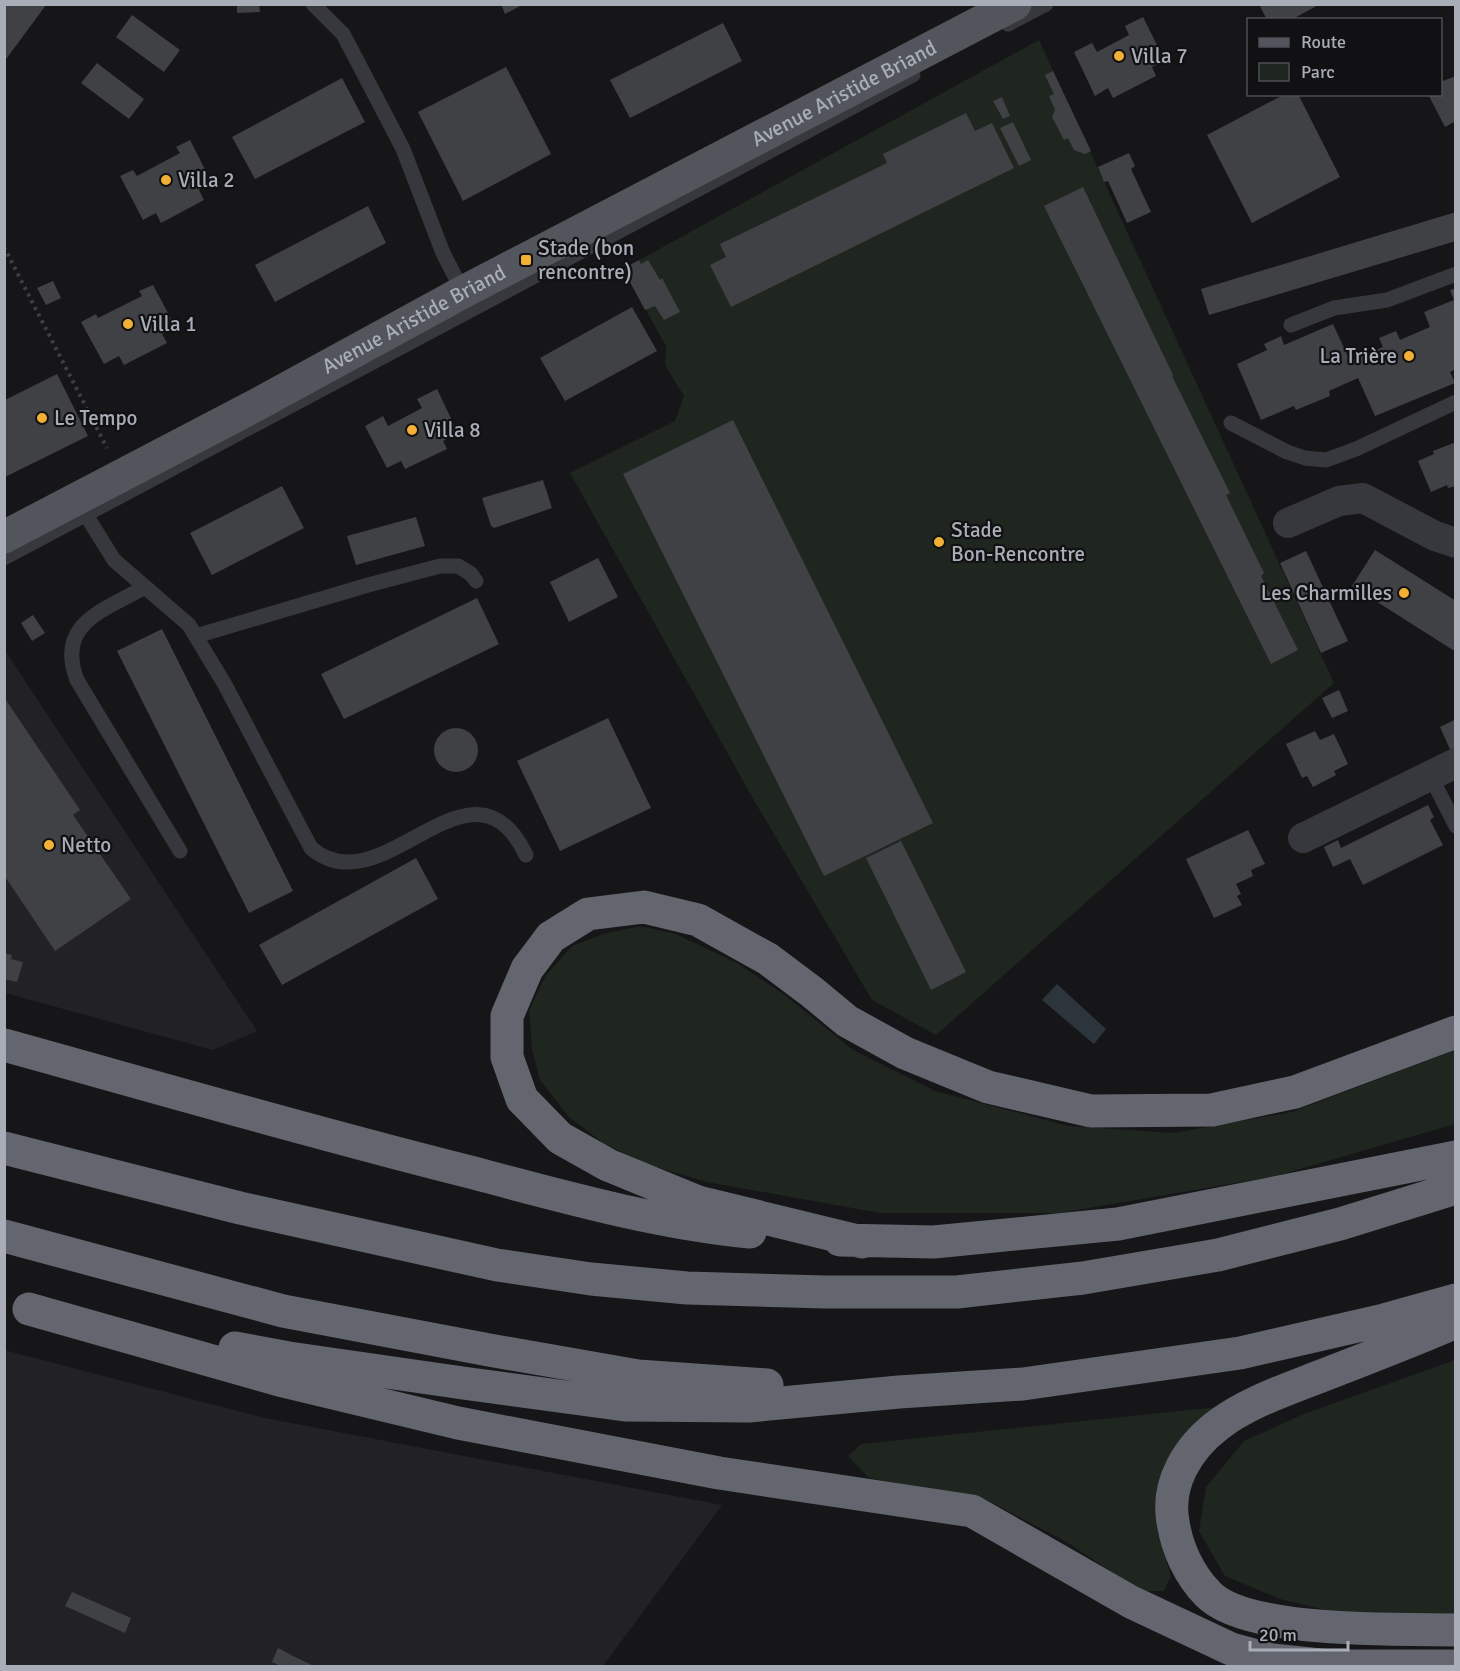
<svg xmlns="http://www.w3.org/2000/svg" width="1460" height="1671" font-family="Signika,sans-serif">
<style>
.built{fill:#222225}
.green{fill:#1e261f}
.water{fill:#2c353c}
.building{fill:#404145}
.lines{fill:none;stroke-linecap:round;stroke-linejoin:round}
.path{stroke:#3d3f44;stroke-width:4;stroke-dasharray:3 4.5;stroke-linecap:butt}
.service{stroke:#37383d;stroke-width:15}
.minor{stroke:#37383d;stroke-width:30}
.primary{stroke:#53555c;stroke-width:33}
.motorway{stroke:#63666e;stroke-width:33}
.poi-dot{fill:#f2b134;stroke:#111113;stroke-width:2}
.labels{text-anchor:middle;stroke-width:4.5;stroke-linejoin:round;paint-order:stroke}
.poi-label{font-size:21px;fill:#a8adb8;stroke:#111113;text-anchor:start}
.street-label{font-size:21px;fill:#a8adb8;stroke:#111113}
</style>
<rect width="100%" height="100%" fill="#161618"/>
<!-- built -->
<path class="built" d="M4 649 257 1031 213 1050 5 993Z
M4 1350 265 1418 722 1505 603 1666H5Z"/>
<!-- green -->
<path class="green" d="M1039 40 1334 683 936 1035 872 1000 755 802 570 473 675 421 684 396 665 365 666 346 623 269Z
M640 926 676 934 737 963 786 996 853 1050 935 1091 1068 1126 1173 1133 1292 1112 1455 1050V1124L1276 1176 1060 1213H880L707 1182 646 1164 603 1143 568 1116 540 1080 532 1049 529 1010 546 975 572 946 603 934Z
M1455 1360V1622L1342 1614 1280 1599 1225 1576 1199 1531 1206 1487 1244 1441 1304 1414Z
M1218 1407 1178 1447 1158 1483V1535L1171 1576 1164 1591H1140L1070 1544 987 1500 869 1478 848 1456 861 1444Z"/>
<!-- water -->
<path class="water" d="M1057 984 1106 1029 1094 1044 1042 1000Z"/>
<!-- building -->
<path class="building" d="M237 4H259L260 12 237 13Z
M501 4H524L505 14Z
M1259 4H1320L1291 20H1267Z
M4 5H46L4 62Z
M132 15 180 50 164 72 116 37Z
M1143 17 1165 61 1152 67 1156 76 1113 98 1108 88 1095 96 1074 52 1092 43 1097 52 1129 35 1125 26Z
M723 23 742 61 630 118 610 80Z
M97 63 144 99 129 119 81 83Z
M506 67 551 154 463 201 418 112Z
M1053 71 1091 151 1085 154 1074 150 1068 138 1064 140 1052 117 1055 110 1049 96 1054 94 1045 75Z
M1456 76V121L1445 127 1428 94H1440V82Z
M342 78 365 122 255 179 232 137Z
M1285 94H1298L1340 177 1252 223 1207 135Z
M1002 97 1010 116 1003 119 993 101Z
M966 113 975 131 992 123 1014 168 731 307 710 265 726 257 720 244 887 163 883 154Z
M1013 122 1031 160 1019 166 1000 128Z
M190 140 212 183 199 190 204 200 161 223 156 213 143 220 120 176 133 170 137 176 180 153 176 147Z
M1129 153 1135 166 1131 169 1151 212 1127 223 1108 181 1104 182 1098 167Z
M1083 187 1173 375 1172 376 1230 493 1226 495 1264 573 1261 576 1298 650 1271 664 1044 206Z
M368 206 386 243 275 302 255 265Z
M1456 212V241L1209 315 1201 289Z
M639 260 641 264 648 260 660 280 662 278 680 312 664 320 655 306 645 310 623 269Z
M53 281 61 298 46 305 37 288Z
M153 285 175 326 162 334 167 343 124 365 119 356 104 364 81 322 96 314 98 318 142 296 139 291Z
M1456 288V369L1450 372 1455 383 1375 416 1358 378 1329 391 1330 396 1296 410 1294 406 1261 420 1237 364 1267 350 1264 344 1281 336 1284 345 1333 324 1350 361 1383 347 1379 338 1396 331 1400 340 1430 327 1424 312 1454 300 1450 290Z
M632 307 657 351 565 401 540 358Z
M57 374 88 436 5 477V400Z
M437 389 458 433 443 441 447 449 405 469 401 461 387 468 365 426 383 416 388 426 422 408 417 399Z
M733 420 933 823 824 876 623 474Z
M1456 442V486L1448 488 1447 485 1431 492 1418 461 1434 454 1433 451Z
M543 480 552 508 494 528 491 526 482 498Z
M282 486 304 528 212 575 190 533Z
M416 517 425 546 356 565 347 536Z
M1375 550 1456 601V652L1352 586Z
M1306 551 1348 641 1321 653 1280 563Z
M598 558 618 597 569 622 550 582Z
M477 598 499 644 344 719 321 674Z
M33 615 45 633 32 641 21 623Z
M162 629 293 891 249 913 117 651Z
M1339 690 1348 711 1332 718 1322 698Z
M4 697 80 810 73 815 131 899 55 951 4 875Z
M608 718 651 808 560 851 517 761Z
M1456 719V752L1452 754 1440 727Z
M434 750a22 22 0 1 1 44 0a22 22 0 1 1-44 0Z
M1315 731 1320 740 1334 734 1348 764 1334 771 1336 775 1313 787 1307 776 1302 778 1286 744Z
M1428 805 1434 817 1430 820 1443 845 1363 885 1350 859 1333 867 1324 847 1338 840 1341 848Z
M1248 830 1265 864 1251 870 1253 876 1236 884 1241 894 1237 896 1242 905 1214 918 1186 859Z
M901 841 966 972 931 990 866 858Z
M416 858 438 899 282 985 259 945Z
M4 953 12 955 11 959 23 962 17 982 4 979Z
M72 1592 131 1618 125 1633 65 1606Z
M278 1648 293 1656 314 1666H281L272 1662Z"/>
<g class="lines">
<!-- path -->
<path class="path" d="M4 247 107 448"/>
<!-- service -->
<path class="service" d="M313 4 343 34 377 99 403 149 443 253 463 292
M1008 24 1046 4
M1291 325 1334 308 1387 300 1456 274
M1231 423 1287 452 1305 458 1326 460 1356 449 1456 402
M81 507 114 560 189 625 224 683 311 848C383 910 471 741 526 855
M4 558 913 75
M145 587C105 610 55 623 77 680L180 851
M196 636 368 585 440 566H458L471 574 476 581
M1430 775 1456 826"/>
<!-- minor -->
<path class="minor" d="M1288 523 1339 501 1363 498 1435 536 1456 543
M1303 838 1456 763"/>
<!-- primary -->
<path class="primary" id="s1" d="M4 537 258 404 463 292 1015 4"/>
<!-- motorway -->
<path class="motorway" d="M4 1045C159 1088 314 1133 470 1172 561 1196 656 1223 750 1232
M4 1148 240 1208 497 1265 591 1279 687 1288 825 1292H957L1083 1278 1218 1255 1340 1224 1456 1188
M4 1236 283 1311 489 1350 638 1376 767 1385
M840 1240 934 1242 1118 1224 1456 1157
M862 1242 698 1202 608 1165 560 1138 522 1099 507 1057V1016L527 969 551 937 588 914 644 907 698 920 768 959 812 992 847 1021 905 1053 988 1087 1091 1111 1212 1110 1295 1092 1456 1032
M29 1309 279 1380 458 1423 719 1473 972 1511 1131 1602 1231 1649 1272 1660 1330 1666H1456
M1456 1322C1410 1342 1363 1360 1316 1378 1283 1391 1247 1403 1218 1425 1188 1448 1166 1483 1173 1522 1177 1548 1189 1575 1208 1594 1246 1634 1400 1629 1456 1630
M235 1348 289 1358 470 1384 625 1405 749 1406 899 1392 1023 1384 1240 1353 1384 1320 1456 1300"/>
</g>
<!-- markers -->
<g class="poi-dot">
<circle cx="1119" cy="56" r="6"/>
<circle cx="166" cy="180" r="6"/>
<rect x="520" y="254" width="12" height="12" rx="3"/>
<circle cx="128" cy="324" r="6"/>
<circle cx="1409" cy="356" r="6"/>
<circle cx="42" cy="418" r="6"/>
<circle cx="412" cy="430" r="6"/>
<circle cx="939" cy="542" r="6"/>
<circle cx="1404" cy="593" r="6"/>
<circle cx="49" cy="845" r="6"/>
</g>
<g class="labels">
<!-- poi labels -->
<g class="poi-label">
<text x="1131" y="63">Villa 7</text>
<text x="178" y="187">Villa 2</text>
<text x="538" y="255">Stade (bon<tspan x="538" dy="24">rencontre)</tspan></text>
<text x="140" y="331">Villa 1</text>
<text x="1397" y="363" text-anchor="end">La Trière</text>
<text x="54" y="425">Le Tempo</text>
<text x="424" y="437">Villa 8</text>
<text x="951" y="537">Stade<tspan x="951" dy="24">Bon-Rencontre</tspan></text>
<text x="1392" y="600" text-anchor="end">Les Charmilles</text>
<text x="61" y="852">Netto</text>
</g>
<!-- street labels -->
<g class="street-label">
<text dy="7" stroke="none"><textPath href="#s1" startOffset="950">Avenue Aristide Briand</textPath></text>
<text dy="7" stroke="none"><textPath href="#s1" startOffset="464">Avenue Aristide Briand</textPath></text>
</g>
</g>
<!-- border -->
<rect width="1460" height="1671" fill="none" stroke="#a8adb8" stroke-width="12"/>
<!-- legend -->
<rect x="1247" y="18" width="195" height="78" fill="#111113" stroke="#4d4f55" stroke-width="1.5"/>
<rect x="1259" y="38" width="30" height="9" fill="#53555c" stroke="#4d4f55" stroke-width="1.5"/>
<text x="1301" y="48" font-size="18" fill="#a8adb8">Route</text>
<rect x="1259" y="63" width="30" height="18" fill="#1e261f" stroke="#4d4f55" stroke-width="1.5"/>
<text x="1301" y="78" font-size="18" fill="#a8adb8">Parc</text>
<!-- scale -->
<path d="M1250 1641v9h98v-9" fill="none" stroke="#a8adb8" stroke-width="3"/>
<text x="1259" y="1641" font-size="18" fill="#a8adb8" stroke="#111113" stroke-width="4.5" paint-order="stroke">20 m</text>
</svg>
